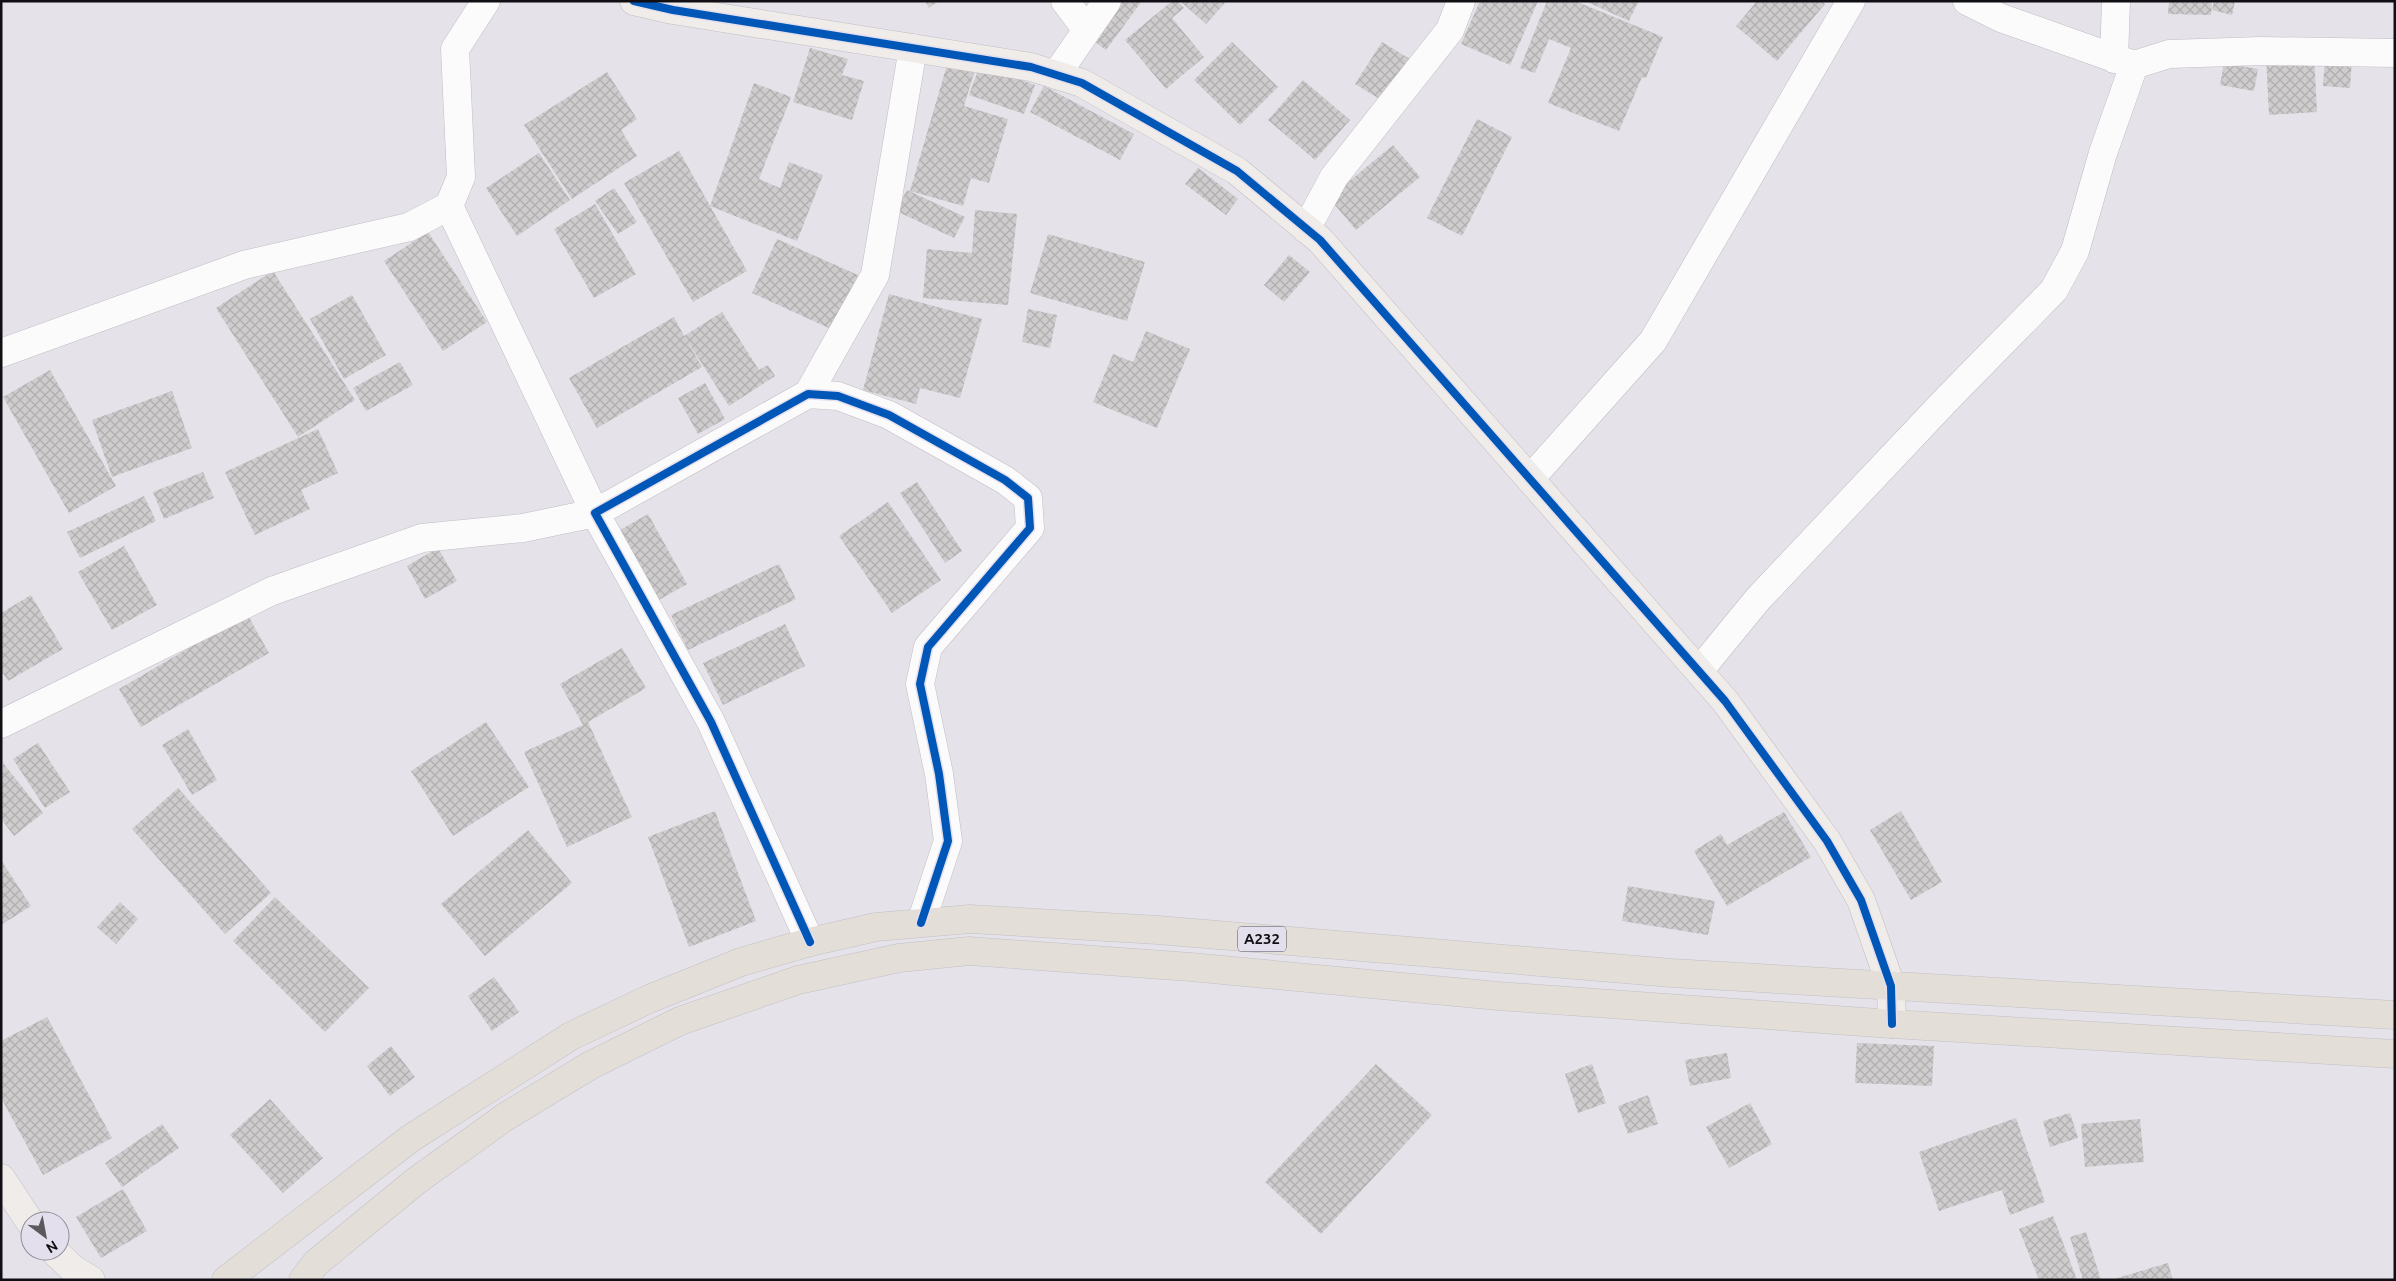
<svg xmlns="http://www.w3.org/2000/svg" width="2396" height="1281" font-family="Ubuntu,sans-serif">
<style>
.building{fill:url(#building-cross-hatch)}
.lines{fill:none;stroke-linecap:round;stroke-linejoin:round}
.street-casing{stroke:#c0bdc3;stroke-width:29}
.secondary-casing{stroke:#c0bdc3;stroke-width:29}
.primary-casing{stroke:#c1c0c4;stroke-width:29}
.street{stroke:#fbfbfc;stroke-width:28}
.secondary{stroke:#f0ecea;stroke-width:28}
.primary{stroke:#e4ded8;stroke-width:28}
.cycleway-casing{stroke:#e4dfed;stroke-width:11}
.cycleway{stroke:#0057b8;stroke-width:8}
.labels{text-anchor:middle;stroke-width:4.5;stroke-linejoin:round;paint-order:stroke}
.shield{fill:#e4dfed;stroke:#504d54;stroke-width:1}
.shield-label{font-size:15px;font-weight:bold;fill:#110f13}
</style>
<defs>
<pattern id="building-cross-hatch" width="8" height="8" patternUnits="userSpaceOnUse" patternTransform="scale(1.25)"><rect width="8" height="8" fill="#cfccce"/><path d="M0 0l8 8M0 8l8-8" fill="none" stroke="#b1aeb0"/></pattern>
</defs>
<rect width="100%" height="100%" fill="#e5e2ea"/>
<!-- building -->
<path class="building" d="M925 1H939L929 8Z
M1114 1H1142L1106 50 1088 37Z
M1172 1H1178L1184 8 1172 18 1204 57 1166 89 1125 40Z
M1180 1H1223L1225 3 1206 24Z
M1480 1H1538L1510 65 1461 44Z
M1547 1H1575L1663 37 1646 78 1642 77 1619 131 1548 103 1571 48 1549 39 1535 73 1520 68Z
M1585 1H1636L1638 2 1629 21Z
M1757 1H1822L1825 4 1777 61 1736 26Z
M2169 1H2212L2211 15 2168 14Z
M2214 1H2235L2232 15 2212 10Z
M1232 42 1278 87 1240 125 1194 80Z
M1382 42 1410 59 1383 101 1355 84Z
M810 48 848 59 842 75 864 81 852 120 793 102Z
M2314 53 2317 112 2269 115 2266 56Z
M2325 57 2352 59 2350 88 2323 86Z
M2224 63 2258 69 2254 91 2220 85Z
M947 65 974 73 964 106 1008 119 989 183 971 178 963 206 910 191Z
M980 65 1035 85 1024 114 969 95Z
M607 72 637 119 621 130 637 156 572 199 524 125Z
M1303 80 1350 120 1315 160 1268 120Z
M754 83 791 97 759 179 780 188 789 162 823 175 797 241 710 206Z
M1044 86 1134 134 1120 160 1030 112Z
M1477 119 1512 137 1462 236 1427 218Z
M1393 145 1420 177 1356 230 1329 198Z
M679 151 747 271 693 302 624 183Z
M539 153 570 200 517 236 486 188Z
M1198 168 1238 199 1226 215 1185 184Z
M614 188 637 222 618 234 595 201Z
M907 190 965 217 954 238 896 211Z
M595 204 636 274 594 298 554 229Z
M975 210 1017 214 1008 305 923 298 927 249 972 253Z
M428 232 487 322 443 351 384 261Z
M1048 234 1145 262 1127 321 1030 293Z
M777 239 858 275 833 330 752 293Z
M1289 255 1310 272 1284 302 1264 285Z
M273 271 355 400 298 437 216 308Z
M889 294 982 319 960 398 920 388 916 404 863 390Z
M352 295 386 355 344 379 310 319Z
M1028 309 1057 315 1050 348 1022 342Z
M722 312 759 370 768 365 775 376 729 406 686 339 702 367 597 428 569 378 674 317 684 336Z
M1146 331 1190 349 1157 428 1093 402 1113 354 1133 362Z
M400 362 413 385 366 411 353 388Z
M50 370 116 486 69 513 3 397Z
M705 383 725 419 698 434 678 398Z
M172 391 192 448 112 477 92 420Z
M318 429 338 473 301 490 310 509 255 535 225 472Z
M203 472 214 498 164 519 153 492Z
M917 482 962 551 945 563 900 493Z
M144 496 156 521 80 558 67 532Z
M888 502 941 580 892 613 839 536Z
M648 514 687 584 659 600 620 530Z
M124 546 157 605 112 630 78 572Z
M438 548 457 581 425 599 407 566Z
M779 564 796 599 688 650 671 615Z
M31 595 63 649 8 681 1 670V613Z
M247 614 269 653 141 727 119 689Z
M785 624 805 666 723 705 703 663Z
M622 648 646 688 588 722 632 817 567 847 524 752 583 725 560 684Z
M486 722 529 787 453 836 411 771Z
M188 729 217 780 192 795 162 745Z
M38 743 70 792 45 808 13 759Z
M3 763 43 813 14 836 1 819Z
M178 788 271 893 225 934 132 829Z
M715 811 756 921 689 947 648 837Z
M1901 811 1942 882 1911 900 1870 830Z
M1784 812 1811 857 1727 906 1694 851 1721 834 1727 845Z
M528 830 572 883 485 956 441 904Z
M1 860 31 906 1 925Z
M1628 886 1715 901 1708 935 1622 921Z
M275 897 369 988 325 1032 233 941Z
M120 902 138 919 116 944 97 927Z
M494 977 519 1012 492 1031 468 996Z
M47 1017 112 1138 43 1175 1 1098V1041Z
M1857 1043 1934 1046 1932 1086 1855 1083Z
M391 1046 415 1077 390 1096 367 1066Z
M1727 1053 1731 1078 1690 1086 1685 1060Z
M1376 1064 1432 1115 1321 1234 1265 1182Z
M1592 1064 1606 1103 1578 1113 1565 1074Z
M1648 1095 1658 1124 1628 1134 1618 1106Z
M270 1099 323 1158 283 1193 230 1135Z
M1750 1103 1772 1144 1729 1168 1706 1127Z
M2070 1113 2078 1138 2050 1147 2043 1121Z
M2016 1118 2045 1202 2010 1215 2002 1190 1939 1211 1919 1152Z
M2140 1119 2144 1162 2085 1167 2081 1124Z
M162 1124 179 1148 122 1187 105 1163Z
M123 1189 147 1231 101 1258 76 1217Z
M2053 1216 2077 1280H2039L2019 1229Z
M2086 1232 2101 1280H2083L2070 1237Z
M2168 1263 2173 1280H2115L2114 1279Z"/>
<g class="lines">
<!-- street casing -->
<g class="street-casing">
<path id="street" d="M1065 1 1087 30
M1967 1 2001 18 2134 65 2169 54 2261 51 2395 53
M2114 59 2116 1
M1056 75 1107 1
M1306 229 1334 177 1450 30 1461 1
M1 353 244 265 409 227 449 206 461 177 455 49 486 1
M808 394 875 275 913 48
M1530 479 1653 341 1851 1
M1699 671 1758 599 1948 398 2054 290 2075 251 2103 153 2134 65
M1 724 272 591 422 538 523 528 595 513 449 206
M810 942 711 722 595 513 808 394 838 396 889 415 1005 480 1028 498 1030 528 928 647 920 684 939 774 948 841 921 923"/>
</g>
<!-- secondary casing -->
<g class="secondary-casing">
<path id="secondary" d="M634 1 673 10 1031 67 1082 83 1237 171 1320 240 1725 701 1827 841 1861 900 1891 986 1892 1024
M1 1178 30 1222
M54 1251 73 1269 91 1280"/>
</g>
<!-- primary casing -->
<g class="primary-casing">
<path id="primary" d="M226 1280 411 1138 571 1036 649 999 741 962 810 942 876 927 970 919 1158 930 1672 973 2395 1015
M303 1280 316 1263 416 1181 505 1117 591 1065 680 1021 798 980 899 958 969 951 1191 967 1498 996 1892 1024 2395 1054"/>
</g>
<!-- street -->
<use href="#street" class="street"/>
<!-- secondary -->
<use href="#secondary" class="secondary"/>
<!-- primary -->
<use href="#primary" class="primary"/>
<!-- cycleway casing -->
<g class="cycleway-casing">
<path id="cycleway" d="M634 1 673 10 1031 67 1082 83 1237 171 1320 240 1725 701 1827 841 1861 900 1891 986 1892 1024
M810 942 711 722 595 513 808 394 838 396 889 415 1005 480 1028 498 1030 528 928 647 920 684 939 774 948 841 921 923"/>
</g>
<!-- cycleway -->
<use href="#cycleway" class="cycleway"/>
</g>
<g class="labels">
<!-- shield labels -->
<rect class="shield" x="1238" y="926.5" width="48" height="25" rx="4"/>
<g class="shield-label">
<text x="1262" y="944">A232</text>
</g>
</g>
<!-- border -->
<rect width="2396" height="1281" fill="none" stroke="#110f13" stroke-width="5"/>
<!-- north arrow -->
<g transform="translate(45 1236) rotate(148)"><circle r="24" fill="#e4dfed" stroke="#908c96"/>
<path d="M0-4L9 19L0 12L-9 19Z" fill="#5b595e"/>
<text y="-8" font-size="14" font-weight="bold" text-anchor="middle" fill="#110f13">N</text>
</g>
</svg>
